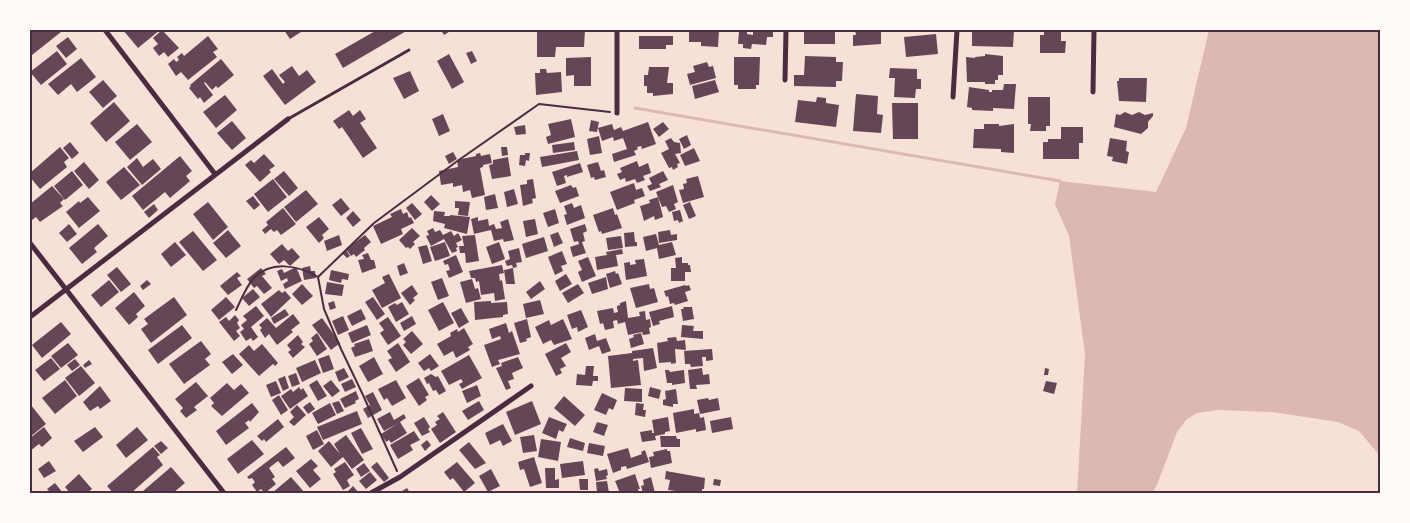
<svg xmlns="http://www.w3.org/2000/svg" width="1410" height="523" font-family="'Asap Condensed',sans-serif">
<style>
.water{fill:#dcb8b0}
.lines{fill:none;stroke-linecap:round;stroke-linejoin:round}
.stream{stroke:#dcb8b0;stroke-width:3}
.building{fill:#644757}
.path{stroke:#4a2c40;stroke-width:2}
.service{stroke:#4a2c40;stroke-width:3}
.minor{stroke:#4a2c40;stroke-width:5}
.neatline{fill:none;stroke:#4a2c40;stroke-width:2}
</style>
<rect width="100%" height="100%" fill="#f7e1d7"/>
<!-- water -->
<path class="water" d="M1209 30H1380V456L1359 431 1338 422 1272 412 1218 410 1197 413 1186 420 1177 432 1157 485 1152 493H1077L1085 354 1069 236 1055 204 1060 181 1156 192 1186 128Z"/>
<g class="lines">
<!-- stream -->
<path class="stream" d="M635 108 1060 181"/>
</g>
<!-- building -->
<path class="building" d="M35 30H60L61 32 32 55 30 53V34Z
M123 30H160L138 48Z
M162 30 179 48 168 57 164 52 159 56 153 48 158 44 153 38Z
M284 30H300L301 32 290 39Z
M377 30H408L343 68 335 54Z
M441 30H452L444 35Z
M537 30H585L584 47H556L555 57H537Z
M689 30H719L718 47 701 46V42H689Z
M753 30H773V37H767L766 45 752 44 751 49 743 48V44H738L739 31H747V34L753 35Z
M804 30H835V44H804Z
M855 30H878V32H881V44L853 46V35H856Z
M972 30H1014L1013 47 972 46Z
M1044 30H1061V41H1066L1065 53H1040V35H1044Z
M936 34 938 54 906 57 904 37Z
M208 36 218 49 213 52 217 57 188 80 181 72 176 76 168 64 174 59 176 62 179 60 177 57 182 53 184 56Z
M639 36H673V45H666V49H639Z
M68 37 77 49 66 58 56 46Z
M57 51 67 64 41 85 30 72Z
M472 51 477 61 471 64 466 53Z
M449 54 464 82 452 89 437 61Z
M985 54 1003 56V75H998V80H995V84H985V82H967L966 57 975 58V57L985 56Z
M805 56 836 57V62H843L842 81H836V87L794 86V75H804Z
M591 57V86H574V75L566 76V58Z
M734 57H760L759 85H756V89H738V85H734Z
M81 58 96 77 77 92 71 84 58 95 48 84Z
M221 59 234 75 218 88 216 86 212 90 205 82 204 83 213 95 204 103 200 97 198 99 189 88 191 86 190 85Z
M707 62 709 67 713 66 716 78 690 85 687 74 695 72 693 66Z
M292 66 299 76 307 70 316 82 285 105 263 76 272 69 283 84 285 82 279 75Z
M649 67H669L667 83H673V94L653 96V93H647V86H644V75H648Z
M890 68 917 69V79H921V89H916L915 98 894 97 895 78H889Z
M540 69H546L547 73 561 72 562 92 536 95 535 73H540Z
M410 71 419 91 404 99 393 78Z
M1119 78H1147L1146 102 1119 101 1117 81H1119Z
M103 80 117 96 103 108 89 92Z
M715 80 719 92 695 99 692 86Z
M1004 84H1016L1014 109 993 108V111L972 110V108L967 107 969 87 989 90V92H992V90H1003Z
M856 94 878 96 877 114 883 115 881 133 853 131Z
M225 95 237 110 216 128 203 112Z
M817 97 826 98V103L839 105 836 127 795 122 798 100 816 102Z
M1028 97H1050V126H1046V131H1030L1031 124H1028Z
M114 102 130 121 106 142 90 123Z
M892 103H918V139H893Z
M349 110 353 116 360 110 366 119 360 123 377 148 363 158 342 127 339 129 333 121Z
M1125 112 1132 115 1139 112 1145 115 1153 113V116L1148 122V128L1141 134 1114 127 1116 114 1120 115Z
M443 114 450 131 439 136 432 119Z
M571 119 575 137 548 144 546 137 551 135 548 124Z
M591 120 599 122 597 132 589 131Z
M232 121 246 138 232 150 217 133Z
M648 122 656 144 642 149 641 146 637 147 638 149 634 151 636 155 614 162 612 154 627 149 623 138 614 141 613 137 602 141 598 128 612 124 614 130 621 127 623 131Z
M663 122 669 129 659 137 653 129Z
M137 124 152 142 130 160 115 142Z
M984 124H999V126L1014 124V153L1001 152V149L973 148 974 129H984Z
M525 125 526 134 516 135 514 127Z
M1061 127H1083V143H1079V159H1043V142H1048V139H1061Z
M687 135 691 145 684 149 679 139Z
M599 136 602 153 590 155 587 139Z
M671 138 674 142 680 143 681 153 675 154 680 163 677 164 678 167 673 170 672 167 669 168 661 153 669 149 665 141Z
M1110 138 1127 141 1126 151 1129 152 1127 164 1112 161 1113 157 1107 156Z
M70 142 79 153 72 159 63 148Z
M574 142 575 150 553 153 552 145Z
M60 147 69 158 64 162 67 167 40 189 30 177V173Z
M501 147H507L508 155 502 156Z
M694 148 700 161 685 166 680 155Z
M577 151 579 160 542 167 540 157Z
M453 152 457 159 449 164 445 156Z
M480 153 481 156 490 154 492 163 483 165V167L480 168 485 195 472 198 470 190 463 192 462 185 453 187V183L441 185 439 171 458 167 457 160 476 156V154Z
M525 153H530L529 161 526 160 525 166 519 165 520 155H525Z
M264 154 275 166 269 170 271 172 260 182 245 165 251 160 254 163Z
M180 156 192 171 186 176 190 181 170 198 165 192 143 210 132 196Z
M508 157 511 176 492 179 489 165 493 164V160Z
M137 158 143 167 153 159 161 169 142 185 127 167Z
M637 161 639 167 648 163 651 173 643 176 645 180 637 183 635 179 626 182 625 178 620 180 617 174 622 172 620 168Z
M84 162 99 180 89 189 74 171Z
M598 162 601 171 604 170 606 177 595 180 594 177 591 178 587 165Z
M580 163 583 172 567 177V175L564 176 566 183 557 186 552 172Z
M124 167 140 185 121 200 106 182Z
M72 171 83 185 65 200 54 186Z
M284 171 298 188 289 196 274 179Z
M663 171 668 180 659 184 661 187 650 191 647 186 652 184 649 178Z
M698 176 704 197 683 203 679 190 684 189 683 184 687 183 686 179Z
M273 179 287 197 268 212 254 194Z
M533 179 536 198 532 199 533 203 523 206 520 185 527 184V180Z
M634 183 636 190 642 188 645 196 634 200 635 203 617 210 610 192Z
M571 185 573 188 576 187 579 196 560 203 555 191Z
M673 185 678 202 674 204 676 209 669 212 666 206 662 207 656 192Z
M52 186 64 199 60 203 63 206 40 222 36 217 32 220 30 218V204Z
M514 189 518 204 507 207 504 192Z
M306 190 318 204 296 222 284 207Z
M495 194 498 208 486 210 484 197Z
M431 195 440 204 432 211 424 202Z
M253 196 260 205 254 210 246 201Z
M88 197 100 211 79 228 66 212 79 201 80 203Z
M658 197 663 217 655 220 654 216 644 221 640 206 650 203 649 200Z
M341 198 350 209 341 216 332 205Z
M455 201 470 202 468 216 458 215 459 208H455Z
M208 202 228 227 213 240 193 214Z
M690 202 696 216 689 219 683 205Z
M412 203 422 214 415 220 406 208Z
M572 203 574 208 581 205 585 218 567 225 564 215 567 214 564 206Z
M154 204 158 210 149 218 144 212Z
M283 208 296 224 281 235 277 230 274 232 271 229 265 234 262 230 268 225 266 222Z
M613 208 615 215 617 214 622 228 602 234 601 231 599 232 593 215Z
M401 209 403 214 407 212 409 218 411 217 414 223 401 229 403 234 381 244 373 226 392 217 390 214Z
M555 209 559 223 548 227 543 213Z
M680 210 683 221 679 223 678 220 674 221 672 212Z
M353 211 361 220 353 227 346 218Z
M434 211 445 212 444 216H450V215L470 217 467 234 444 228 445 224 433 221Z
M319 217 329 229 322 235 324 238 319 243 306 227Z
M478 217V221L488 219 489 226 494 224 496 229 502 228 500 222 508 219 514 240 504 242 503 239 494 241 491 230 474 234 471 219Z
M535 219 538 234 526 237 523 221Z
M69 224 77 234 67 242 59 233Z
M98 224 108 236 94 248 97 252 82 264 69 248Z
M585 224 587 231 583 233 585 241 582 242 586 253 573 257 570 247 579 244 578 241 574 242 570 229Z
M412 228 420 236 413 242 415 244 410 249 408 247 406 248 399 240Z
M433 228 435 232 440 230 443 235 451 231 454 236 458 233 462 240 456 243 458 247 456 248 457 251 452 253 444 239 431 246 426 236 429 235 427 231Z
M228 230 241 246 226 258 213 243Z
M670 230 671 235 677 234V240L659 243 658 232Z
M193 231 217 260 203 271 179 242Z
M558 232 563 243 554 247 550 235Z
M634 232 635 242H637V246L625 247 624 233Z
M656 234 659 245 672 242 676 255 659 259 657 248 646 251 643 237Z
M339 235 342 245 327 251 324 241Z
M365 235 371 242 364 248 365 250 356 257 354 254 351 256 346 249Z
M475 235 479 261 466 263 465 253H460L459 246H464L462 236Z
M621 236 623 248 608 250 606 238Z
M544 237 548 251 526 258 522 244Z
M175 242 186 255 171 267 161 254Z
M445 242 450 256 435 261 430 247Z
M499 242 505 259 492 264 486 247Z
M282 244 288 251 292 248 300 257 290 266 284 260 279 264 270 254Z
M427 245 432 261 423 264 418 247Z
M519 248 522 262 516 263 517 267 513 268 512 265 507 266 505 261 510 259 508 251Z
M622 249 623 254 616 255 618 266 597 270 595 257 607 255 606 252Z
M346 250 350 256 347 258 342 253Z
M562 251 567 264 561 266 563 271 555 275 548 257Z
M368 253 371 260H374L376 268 362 273 358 260 364 259 362 255Z
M456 255 463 272 449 278 446 271 450 270 448 264 445 265 443 261Z
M588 257 596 276 582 282 578 272 582 270 578 261Z
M682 257V263H688V265H690L691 272H685V281H671V268H676L675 258Z
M644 259 647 276 626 280 624 263 630 262V265L636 264 635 260Z
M404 263 408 273 400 276 397 266Z
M502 265 504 273 499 274 500 281 502 280 505 299 495 301 494 293 481 295 479 281 476 282 475 278H471L469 271Z
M310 266 311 271H315L316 278 304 280 302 268Z
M117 267 131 284 121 292 107 275Z
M296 267 302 281 285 289 283 284 288 281 287 278 281 281 277 271 282 269 284 273Z
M261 268 266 274 262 276 272 288 264 294 257 286 254 288 247 279Z
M513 268 515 284H506L504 270Z
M331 270 349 274 348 280 342 279 341 283 329 280Z
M615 271 616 274 618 273 622 284 610 288 606 274Z
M237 272 241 276 237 278 242 285 228 295 220 286Z
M389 274 401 298 382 308 372 290 385 283 382 277Z
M566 274 572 284 560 291 555 281Z
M606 277 608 289 592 294 588 283Z
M442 278 449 296 438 300 431 282Z
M472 279 475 289 478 288 481 299 466 303 460 282Z
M109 280 119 292 101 307 91 295Z
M147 280 151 284 143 290 140 286Z
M540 281 545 289 531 299 526 292Z
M327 282 344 285 342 296 325 294Z
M302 284 313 296 302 305 292 294Z
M578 284 584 293 568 303 562 293Z
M649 284 650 289 654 288 658 302 636 308 630 288Z
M412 285 418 294 413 298 415 300 410 305 401 293Z
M685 285 686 286 689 285 691 290 685 292 688 301 675 305 674 303 670 304 668 296 666 297 664 291Z
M253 289 260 297 249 306 242 298Z
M279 290 282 293 285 291 291 298 271 317 261 304Z
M134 292 145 306 136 314 138 317 129 325 115 308Z
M174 297 187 315 151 343 141 329 148 324 144 319Z
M226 297 235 307 219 320 211 310Z
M373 297 385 314 377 320 365 302Z
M540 300 544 314 526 318 523 304Z
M334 301 336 308 330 310 328 303Z
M491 301V303L507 302 508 314 503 315V317L475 320 474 302Z
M626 301 628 318 640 316 639 312 645 311 646 320 650 319 651 327 649 328 650 334 643 335 642 332 628 335 625 322 618 324 617 320 613 321 614 328 605 330 603 323 600 324 597 311 613 308 614 313 618 312 617 308V306L620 305V303Z
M402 302 409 314 396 322 388 307 395 303 397 305Z
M443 302 454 323 439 331 428 310Z
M256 306 264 316 251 327 258 337 253 341 251 338 246 341 240 332 244 329 241 325 247 320 243 316Z
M672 306 674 317 659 321 660 324 653 326 649 312Z
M683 307H692L694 319 683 321 681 309H684Z
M461 308 469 322 459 328 451 313Z
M285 309 289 315 274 324 271 318Z
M361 309 366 319 352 326 347 316Z
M581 310 588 327 578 332 577 327 572 329 567 315Z
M293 314 300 323 291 330 293 332 277 345 269 334 265 338 260 330 262 328 259 325 267 318 276 328Z
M235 315 239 320 237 323 240 328 236 331 240 336 234 341 219 322 226 317 229 321Z
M343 316 349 330 338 335 332 321Z
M412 316 416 324 404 331 400 323Z
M388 317 401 336 388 345 380 333 384 330 379 323Z
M322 318 340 343 331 350 312 325Z
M527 319 531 337 526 339 527 341 520 343 514 323Z
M563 319 572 339 554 345 551 340 543 344 535 327 549 320 551 325Z
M61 322 71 334 42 358 32 345Z
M506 323 509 333 512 331 520 354 498 360 500 364 492 367 484 345 501 339 500 336 492 339 489 329Z
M182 325 192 338 158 364 148 350Z
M367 325 371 335 352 343 348 333Z
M682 325 694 326 693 331H703V339L681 337Z
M464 328 473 344 468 347 470 350 456 358 453 351 444 356 437 344 451 336 450 333 457 329 458 332Z
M412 331 423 344 411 354 403 345 406 342 403 339Z
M317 333 327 349 317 356 309 344 313 341 311 338Z
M641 333 644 344 631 348 629 339 634 337 633 335Z
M595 334 597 341 606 338 611 351 602 354 599 346 589 350 585 338Z
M298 335 303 342 301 344 305 347 293 358 288 352 291 350 287 345Z
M676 337 677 341 685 340 686 350 675 349 676 363 671 364V362L659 363 657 343 668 341 667 338Z
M369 339 373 351 355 357 351 348 355 346 354 344Z
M201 341 211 354 205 359 210 365 184 384 169 364Z
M68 343 78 355 61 368 51 356Z
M398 343 410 362 396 372 388 360 392 358 387 351Z
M566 343 571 352 561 358 566 366 560 369 562 373 556 376 545 354Z
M262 344 278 363 275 366 273 364 259 376 239 354 249 345 254 351Z
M653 348 657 368 644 371 643 358 633 359V361L638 360 641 385 611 388 608 356 632 353V351Z
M712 349 713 360 706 361V357H702L703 366 691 367 690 364H685L684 351Z
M233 354 243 365 232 374 222 362Z
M430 354 439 366 431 371 429 368 424 371 418 363Z
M329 355 334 369 323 373 318 359Z
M469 355 482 378 462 389 459 384 463 382 461 379 449 385 441 371Z
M374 357 383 374 368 382 359 366Z
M518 357 523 368 512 373 514 379 508 381 511 388 506 390 496 368 502 366 501 363Z
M51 358 60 369 44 381 35 370Z
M75 359 80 365 72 371 67 365Z
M89 360 92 364 85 368 83 365Z
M315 360 321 373 302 382 296 368Z
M81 366 95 383 79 396 65 378Z
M586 366H594L593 376H598V381H593L592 386 576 385 577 374 585 375Z
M344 368 349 377 339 382 335 372Z
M702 368 703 375 709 374 710 384 696 385 697 389H690L688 370Z
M1045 368 1049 369 1048 375H1044Z
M665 370H669L670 372 684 370 685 383 672 385V383H667Z
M296 373 300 384 292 387 288 376Z
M431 374 436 377 438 376 446 391 439 395 436 390 433 391 429 383 427 384 424 378Z
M285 376 289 388 283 391 278 379Z
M419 378 429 395 425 397 427 400 419 406 406 386Z
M352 379 356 387 345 392 341 384Z
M65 380 77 396 55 414 42 398Z
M317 380 327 396 318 401 309 385Z
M331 380 340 391 332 397 323 386Z
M396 380 406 398 392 406 387 398 384 400 378 389Z
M276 381 281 393 271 397 266 385Z
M1046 381 1057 383 1054 394 1043 391Z
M196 382 208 396 194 407 197 410 186 418 180 411 183 408 175 399Z
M227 383 234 390 241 384 249 393 222 416 211 406 214 403 210 398Z
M477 385 481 396 467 403 462 391Z
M100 386 111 401 100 409 98 406 90 411 83 402Z
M299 387 301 390 303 388 308 396 290 409 281 396 291 389 293 392Z
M650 387 661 390 659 399 648 396Z
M625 388 642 389V402L624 401Z
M676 389 678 404H673V407L663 405V400L666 399 665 391Z
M356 391 359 399 355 401 356 403 345 408 340 399Z
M373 392 382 410 368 418 363 409 370 405 365 396Z
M602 393 617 400 613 410 609 408 606 415 594 410Z
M279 395 288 410 281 415 272 400Z
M564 396 585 415 575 426 554 408Z
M708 398 709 400 718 398 720 410 700 414 697 400Z
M339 401 344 411 337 414 332 403Z
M479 401 484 410 468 420 462 411Z
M532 401 541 424 515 435 506 412Z
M310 402 315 409 308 414 303 407Z
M252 403 259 412 250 422 249 420 245 423 249 428 226 445 216 431Z
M330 403 336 415 318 424 312 413Z
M636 403 644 404 643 410H646L645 417 635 415Z
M31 405 46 424 30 437V406Z
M297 405 306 415 294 426 289 422 294 417 290 412Z
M694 409V414L699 413 700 418 704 417 706 430 696 432V429L676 433 673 413Z
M357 411 362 424 323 440 317 427Z
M390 412 394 420 404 414 406 418 400 422 407 433 391 443 389 440 386 442 381 434 397 424 384 431 377 419Z
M443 412 456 432 440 443 431 429 437 425 435 422 440 419 437 416Z
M424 417 430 427 428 429 430 432 422 436 414 423Z
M549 417 567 424 563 432 559 430 556 439 542 433Z
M668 417 670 431 665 432V434L655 436 656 440 642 442 640 432 652 430V433H654L652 420Z
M731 417 733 429 712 433 710 421Z
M278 419 284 427 266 442 264 439 262 441 257 436Z
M597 422 608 425 604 436 593 432Z
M503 424 512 441 503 446 500 440 490 445 485 433Z
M44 427 52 438 42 447 39 444 30 451V438Z
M95 427 103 437 83 452 74 441Z
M137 427 148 440 126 458 116 445Z
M361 428 373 449 362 454 351 433Z
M317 430 324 444 313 450 306 436Z
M414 431 420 440 410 445 413 450 398 459 390 445Z
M346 435 364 460 352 469 343 457 331 467 318 451 329 441 340 454 334 444Z
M534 435 537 451 523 453 520 437Z
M660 436H676L677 439H680V447H661Z
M570 438 585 443 583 451 567 447Z
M541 439 561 442 558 461 538 457Z
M252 440 264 454 238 474 227 459Z
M427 440 431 445 425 451 421 445Z
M161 441 168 448 161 454 154 446Z
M469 442 486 463 475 469 459 450Z
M589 443 605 446 603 456 587 453Z
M153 447 160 455 157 457 163 465 131 493H113L107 486Z
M286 447 295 458 283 467 278 461 269 468 275 477 272 479 276 484 265 493 261 489 257 492 252 485 255 482 252 478 249 479 247 477Z
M628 448 631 458 642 454 641 452 645 450 649 462 627 469 626 466 621 467V470L613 473 607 454Z
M667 449V451H670L672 463 651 468 649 457 654 456 653 452Z
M534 457 542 483 530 487 524 469 520 470 518 462Z
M311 459 318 466 313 470 321 479 310 488 296 471Z
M49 461 56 471 44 478 38 469Z
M583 461 585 475 562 478 560 464Z
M345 462 354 475 347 480 350 486 343 490 333 474 336 472 334 469Z
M377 462 389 478 384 482 371 467Z
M457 462 475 483 464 492 453 478 450 480 444 472Z
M364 463 370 471 361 477 356 469Z
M171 467 185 483 173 493H145L143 491Z
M545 468H555V480L559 479V488H546Z
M598 468 599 471 607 469 608 475 606 476 607 479 596 481 594 469Z
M491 469 500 486 488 492 479 476Z
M666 471 705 478 704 489H702V492L692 491 691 493 668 490 670 480 665 479Z
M370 472 377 480 366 489 359 481Z
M79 474 92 489 87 493H70L65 487Z
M635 474 640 489H638L639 493H635L634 491 620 493 615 481Z
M291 477 305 493H272Z
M651 477 655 493H643L641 486 644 485 643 480Z
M579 479H588V490H580Z
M714 479 721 480 720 486 713 485Z
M607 481 609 493H597L596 482Z
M55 483 63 493H46L49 491 47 489Z
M353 486 359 493H346Z
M407 488 410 493H399Z"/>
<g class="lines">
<!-- path -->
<path class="path" d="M236 310C241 300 246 287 253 279 270 260 298 265 318 277
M397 471 363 395 341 349 324 309 318 277 374 223 456 162 539 104 610 112"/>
<!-- service -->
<path class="service" d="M288 119 409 50"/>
<!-- minor -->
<path class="minor" d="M105 30 215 174
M617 30V113
M785 80 786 30
M1093 92 1094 30
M953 97 957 30
M30 243 224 493
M30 317 288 119
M371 493 400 477 531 386"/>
</g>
<!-- border -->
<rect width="1410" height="523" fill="none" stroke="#fffaf5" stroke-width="62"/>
<rect x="31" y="31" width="1348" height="461" class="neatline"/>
</svg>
